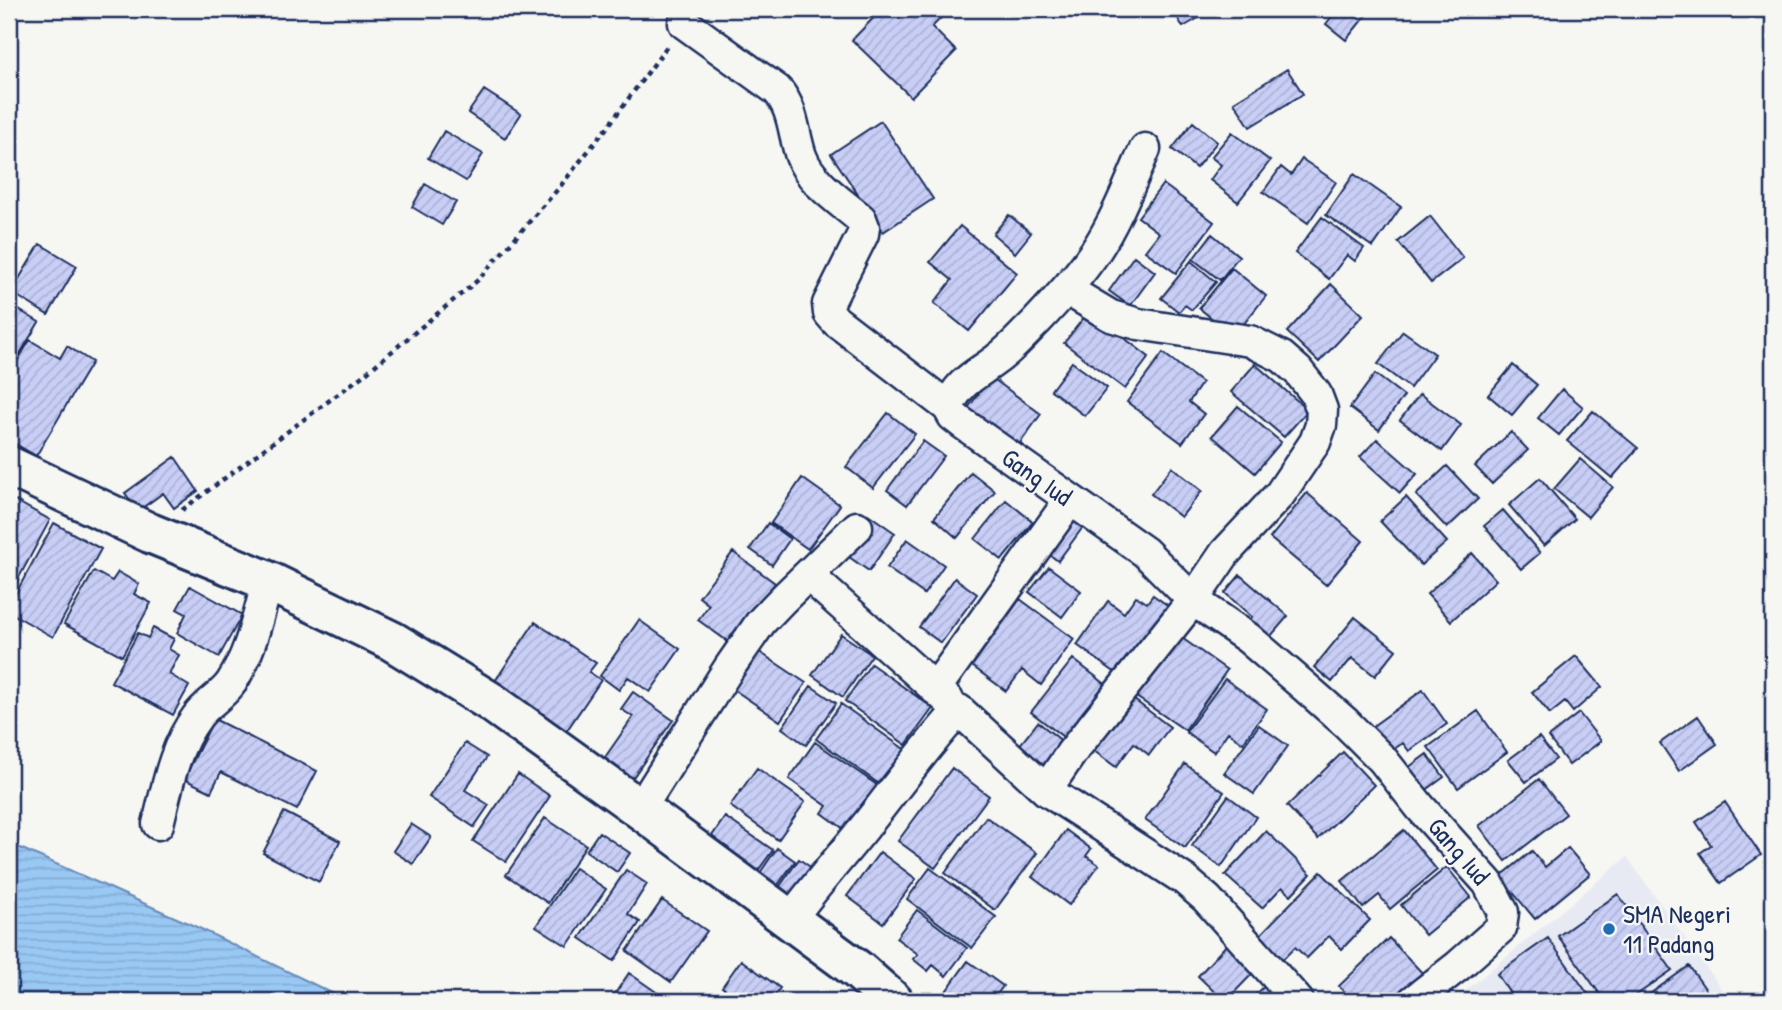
<svg xmlns="http://www.w3.org/2000/svg" width="1782" height="1010" font-family="'Patrick Hand',sans-serif">
<style>
.built{fill:#e8eaf3}
.water{fill:url(#water-rules);stroke:#678bb8;stroke-width:2}
.building{fill:url(#building-hatch);stroke:#1b2f5e;stroke-width:2}
.lines{fill:none;stroke-linecap:round;stroke-linejoin:round}
.minor-casing{stroke:#1b2f5e;stroke-width:35}
.trunk-casing{stroke:#1b2f5e;stroke-width:44}
.path{stroke:#1b2f5e;stroke-width:4.5;stroke-dasharray:5 5;stroke-linecap:butt}
.minor{stroke:#f6f6f2;stroke-width:30}
.trunk{stroke:#f6f6f2;stroke-width:38}
.poi-dot{fill:#1f6fb2;stroke:#f6f6f2;stroke-width:2.5}
.labels{text-anchor:middle;stroke-width:5;stroke-linejoin:round;paint-order:stroke}
.street-label{font-size:26px;fill:#1b2f5e;stroke:#f6f6f2}
.poi-label{font-size:26px;fill:#1b2f5e;stroke:#f6f6f2;text-anchor:start}
</style>
<defs>
<pattern id="water-rules" width="6" height="5" patternUnits="userSpaceOnUse" patternTransform="scale(1.75)"><rect width="6" height="5" fill="#99c8f4"/><path d="M0 2.5h6" fill="none" stroke="#83acd4"/></pattern>
<pattern id="building-hatch" width="6" height="6" patternUnits="userSpaceOnUse" patternTransform="scale(1.75)"><rect width="6" height="6" fill="#c9cef6"/><path d="M-1 1l2-2M0 6l6-6M5 7l2-2" fill="none" stroke="#acb1d5"/></pattern>
</defs>
<rect width="100%" height="100%" fill="#f6f6f2"/>
<filter id="ink" filterUnits="userSpaceOnUse"><feTurbulence type="fractalNoise" baseFrequency=".0143" numOctaves="2"/><feDisplacementMap in="SourceGraphic" scale="14" xChannelSelector="R" yChannelSelector="G"/><feConvolveMatrix kernelMatrix="1 2 1 2 8 2 1 2 1" color-interpolation-filters="sRGB"/></filter>
<g filter="url(#ink)">
<!-- built -->
<path class="built" d="M1627 857 1730 1001H1453Z"/>
<!-- water -->
<path class="water" d="M9 843 199 928 348 1001H9Z"/>
<!-- building -->
<path class="building" d="M882 9 949 10 932 27 956 51 911 97 852 40Z
M1172 9H1214L1183 27Z
M1338 9H1371L1346 40 1326 24Z
M1287 69 1303 94 1250 127 1234 102Z
M484 90 521 114 505 138 468 113Z
M881 121 933 199 883 232 831 154Z
M1193 122 1217 142 1196 168 1172 149Z
M444 131 483 154 466 181 428 158Z
M1232 132 1270 161 1238 202 1210 180 1221 165 1211 157Z
M1302 159 1336 182 1308 223 1263 192 1281 167 1291 175Z
M1354 174 1401 207 1373 247 1326 215Z
M425 184 456 202 442 225 412 207Z
M1163 184 1214 222 1176 273 1145 251 1159 233 1138 217Z
M1009 215 1031 233 1015 253 993 234Z
M1430 216 1463 258 1431 283 1398 242Z
M1322 217 1364 248 1355 261 1347 255 1329 279 1295 253Z
M960 226 1017 273 969 331 934 303 952 280 930 262Z
M1212 234 1239 256 1220 280 1193 259Z
M40 244 77 266 48 315 11 292Z
M1134 256 1155 272 1130 306 1109 291Z
M1191 261 1216 282 1192 310 1185 305 1179 312 1161 298Z
M1232 268 1266 296 1234 336 1199 308Z
M1331 284 1363 315 1319 362 1287 332Z
M9 304 39 322 9 372Z
M1089 311 1149 357 1125 389 1064 343Z
M1403 331 1435 354 1410 388 1378 364Z
M30 340 60 358 67 346 92 362 36 456 9 440V375Z
M1163 353 1202 383 1189 402 1204 414 1182 443 1127 402Z
M1072 362 1107 388 1085 416 1051 390Z
M1255 364 1308 410 1284 437 1231 392Z
M1513 365 1537 385 1512 415 1488 395Z
M1375 374 1404 396 1379 430 1350 408Z
M991 377 1041 414 1018 446 968 408Z
M1562 389 1583 407 1559 435 1538 418Z
M1420 394 1461 425 1442 451 1400 420Z
M1238 406 1281 442 1255 473 1212 436Z
M1593 411 1638 448 1612 478 1567 441Z
M888 413 915 434 873 488 846 467Z
M1511 432 1528 450 1492 484 1475 466Z
M1377 439 1417 474 1400 493 1360 457Z
M923 441 944 456 907 505 887 490Z
M175 457 198 491 174 508 163 493 138 511 125 493Z
M1580 459 1613 487 1588 517 1554 489Z
M1447 466 1478 499 1447 528 1416 495Z
M1172 467 1202 491 1181 517 1151 494Z
M971 472 995 491 957 538 934 518Z
M802 478 840 505 808 549 771 523Z
M1540 478 1575 519 1544 546 1509 505Z
M1307 493 1363 541 1326 585 1270 538Z
M9 497 50 520 9 596Z
M1406 497 1447 542 1421 565 1380 521Z
M1006 500 1033 522 1002 560 975 539Z
M1503 510 1540 553 1521 569 1484 526Z
M868 514 895 533 869 571 842 552Z
M1066 514 1083 527 1058 561 1041 548Z
M54 523 101 549 53 637 9 612V606Z
M768 523 790 539 772 565 750 549Z
M907 539 944 565 924 594 887 568Z
M733 552 775 583 730 643 698 620 709 605 699 597Z
M1472 553 1496 580 1451 621 1427 594Z
M1049 567 1081 591 1062 617 1029 592Z
M94 571 112 581 118 572 139 584 134 594 151 603 122 656 64 624Z
M1240 575 1288 616 1264 644 1243 626 1252 617 1225 593Z
M955 578 977 594 941 643 919 627Z
M190 586 242 615 219 657 177 633 186 614 177 609Z
M1153 595 1177 612 1127 681 1077 645 1108 601 1124 613 1136 596 1147 603Z
M1020 599 1074 639 1041 685 1022 670 1006 691 972 666Z
M1355 617 1396 650 1375 676 1352 658 1332 682 1314 667Z
M639 620 680 649 650 692 628 677 619 690 600 676Z
M535 622 596 663 589 672 601 680 563 736 491 687Z
M153 628 174 639 169 649 179 655 169 674 189 686 173 715 111 682 138 633 148 638Z
M1172 631 1227 670 1185 730 1129 692Z
M841 634 872 655 843 697 812 675Z
M755 649 806 683 780 721 730 687Z
M1576 656 1602 687 1573 712 1565 702 1550 714 1532 692Z
M1073 659 1113 690 1071 743 1031 712Z
M871 664 933 708 906 745 845 701Z
M1225 679 1267 709 1243 743 1228 732 1214 752 1186 732Z
M811 686 836 703 806 745 782 728Z
M1423 690 1447 724 1409 751 1403 743 1388 753 1370 728Z
M633 692 673 720 629 783 601 763 633 717 621 709Z
M1125 693 1170 727 1149 755 1134 743 1116 767 1086 745Z
M841 704 907 751 882 786 816 739Z
M1478 711 1507 752 1458 788 1428 747Z
M1579 713 1601 741 1569 765 1548 737Z
M1698 716 1717 744 1679 771 1660 743Z
M214 719 317 771 297 810 221 772 211 792 184 779Z
M1038 722 1068 746 1043 779 1012 755Z
M1259 725 1288 746 1254 794 1224 773Z
M1539 737 1556 759 1526 782 1508 760Z
M815 742 887 792 855 837 822 813 827 806 789 779Z
M465 743 487 757 465 790 489 805 474 827 429 797Z
M1343 752 1374 785 1318 839 1287 806Z
M1427 754 1444 777 1418 796 1401 773Z
M1185 764 1224 792 1185 848 1145 820Z
M757 768 805 802 778 840 730 806Z
M952 768 989 796 935 868 898 841Z
M518 774 550 796 506 862 473 841Z
M1539 779 1566 814 1506 861 1479 826Z
M1228 796 1256 817 1221 867 1192 846Z
M1725 802 1761 855 1721 883 1700 853 1711 845 1696 822Z
M284 812 340 841 319 882 263 853Z
M725 817 773 850 749 883 703 849Z
M986 817 1037 853 995 910 945 873Z
M545 818 586 845 548 903 506 875Z
M411 824 431 837 413 864 393 851Z
M1066 830 1091 849 1086 856 1099 865 1069 905 1032 877Z
M1404 830 1437 870 1390 909 1379 895 1363 908 1342 881Z
M1266 831 1311 874 1291 895 1282 887 1262 908 1225 875Z
M599 832 630 853 617 872 586 851Z
M777 848 795 861 770 896 753 883Z
M1568 848 1590 874 1535 919 1500 877 1532 851 1545 867Z
M880 852 916 879 883 923 847 896Z
M799 859 820 874 794 910 773 896Z
M1447 867 1471 897 1425 935 1401 905Z
M575 868 606 889 567 946 536 926Z
M930 868 996 917 972 948 907 899Z
M626 870 647 884 628 914 640 922 614 961 580 938Z
M1321 872 1370 920 1342 949 1329 936 1307 958 1295 947 1281 961 1257 938Z
M1618 894 1672 970 1628 1001H1605L1558 936Z
M662 900 707 931 671 982 627 951Z
M917 910 967 948 946 976 933 965 928 971 913 959 918 954 896 938Z
M1389 938 1427 978 1403 1001H1351L1339 986Z
M1548 938 1593 1001H1515L1497 974Z
M1229 942 1257 969 1226 1001H1224L1198 976Z
M741 960 780 988 771 1001H733L736 997 722 987Z
M968 961 1003 986 992 1001H939Z
M1689 966 1714 1001H1651L1647 996Z
M629 973 669 1001H610Z
M1273 978 1288 1001H1251L1250 1000Z"/>
<g class="lines">
<!-- minor casing -->
<g class="minor-casing">
<path id="minor" d="M684 23 777 90C794 109 793 133 801 156 811 183 840 201 861 219L864 227 863 234 828 304 829 313 836 321 948 407 953 416 962 423 1145 552 1193 600 1248 638 1305 687 1346 723 1383 760 1420 807 1488 883 1503 912 1501 928 1458 966 1413 1001
M948 407C960 380 975 376 997 359 1011 349 1024 334 1036 322 1057 300 1078 277 1095 252 1116 220 1130 184 1145 149
M808 575 948 700
M935 689 1070 500
M1046 790 1072 752 1193 600 1225 553 1280 494 1315 442 1321 425 1322 410 1316 394 1298 371 1282 357 1250 341 1138 324 1111 316 1066 289
M640 809 729 668 761 622 783 599 857 527
M158 824C167 788 174 747 197 717 206 704 222 696 231 683 251 653 258 615 268 581
M790 920C813 888 839 859 864 828 896 788 925 747 959 710L1046 790 1185 880 1207 899 1298 1001"/>
</g>
<!-- trunk casing -->
<g class="trunk-casing">
<path id="trunk" d="M9 466 150 533 268 581 392 641 491 702 640 809 859 971 893 1001"/>
</g>
<!-- path -->
<path class="path" d="M182 510 361 377 478 280 558 189 609 125 668 45"/>
<!-- minor -->
<use href="#minor" class="minor"/>
<!-- trunk -->
<use href="#trunk" class="trunk"/>
</g>
</g>
<!-- markers -->
<circle class="poi-dot" cx="1609" cy="929" r="7"/>
<g class="labels">
<!-- street labels -->
<g class="street-label">
<text transform="translate(1037 477) rotate(35)" y="9">Gang Iud</text>
<text transform="translate(1459 851) rotate(49)" y="9">Gang Iud</text>
</g>
<!-- poi labels -->
<g class="poi-label">
<text x="1623" y="923">SMA Negeri<tspan x="1623" dy="30">11 Padang</tspan></text>
</g>
</g>
<!-- margin -->
<rect width="1782" height="1010" fill="none" stroke="#f6f6f2" stroke-width="35"/>
<rect x="18" y="18" width="1747" height="975" fill="none" stroke="#1b2f5e" stroke-width="2.5" filter="url(#ink)"/>
</svg>
